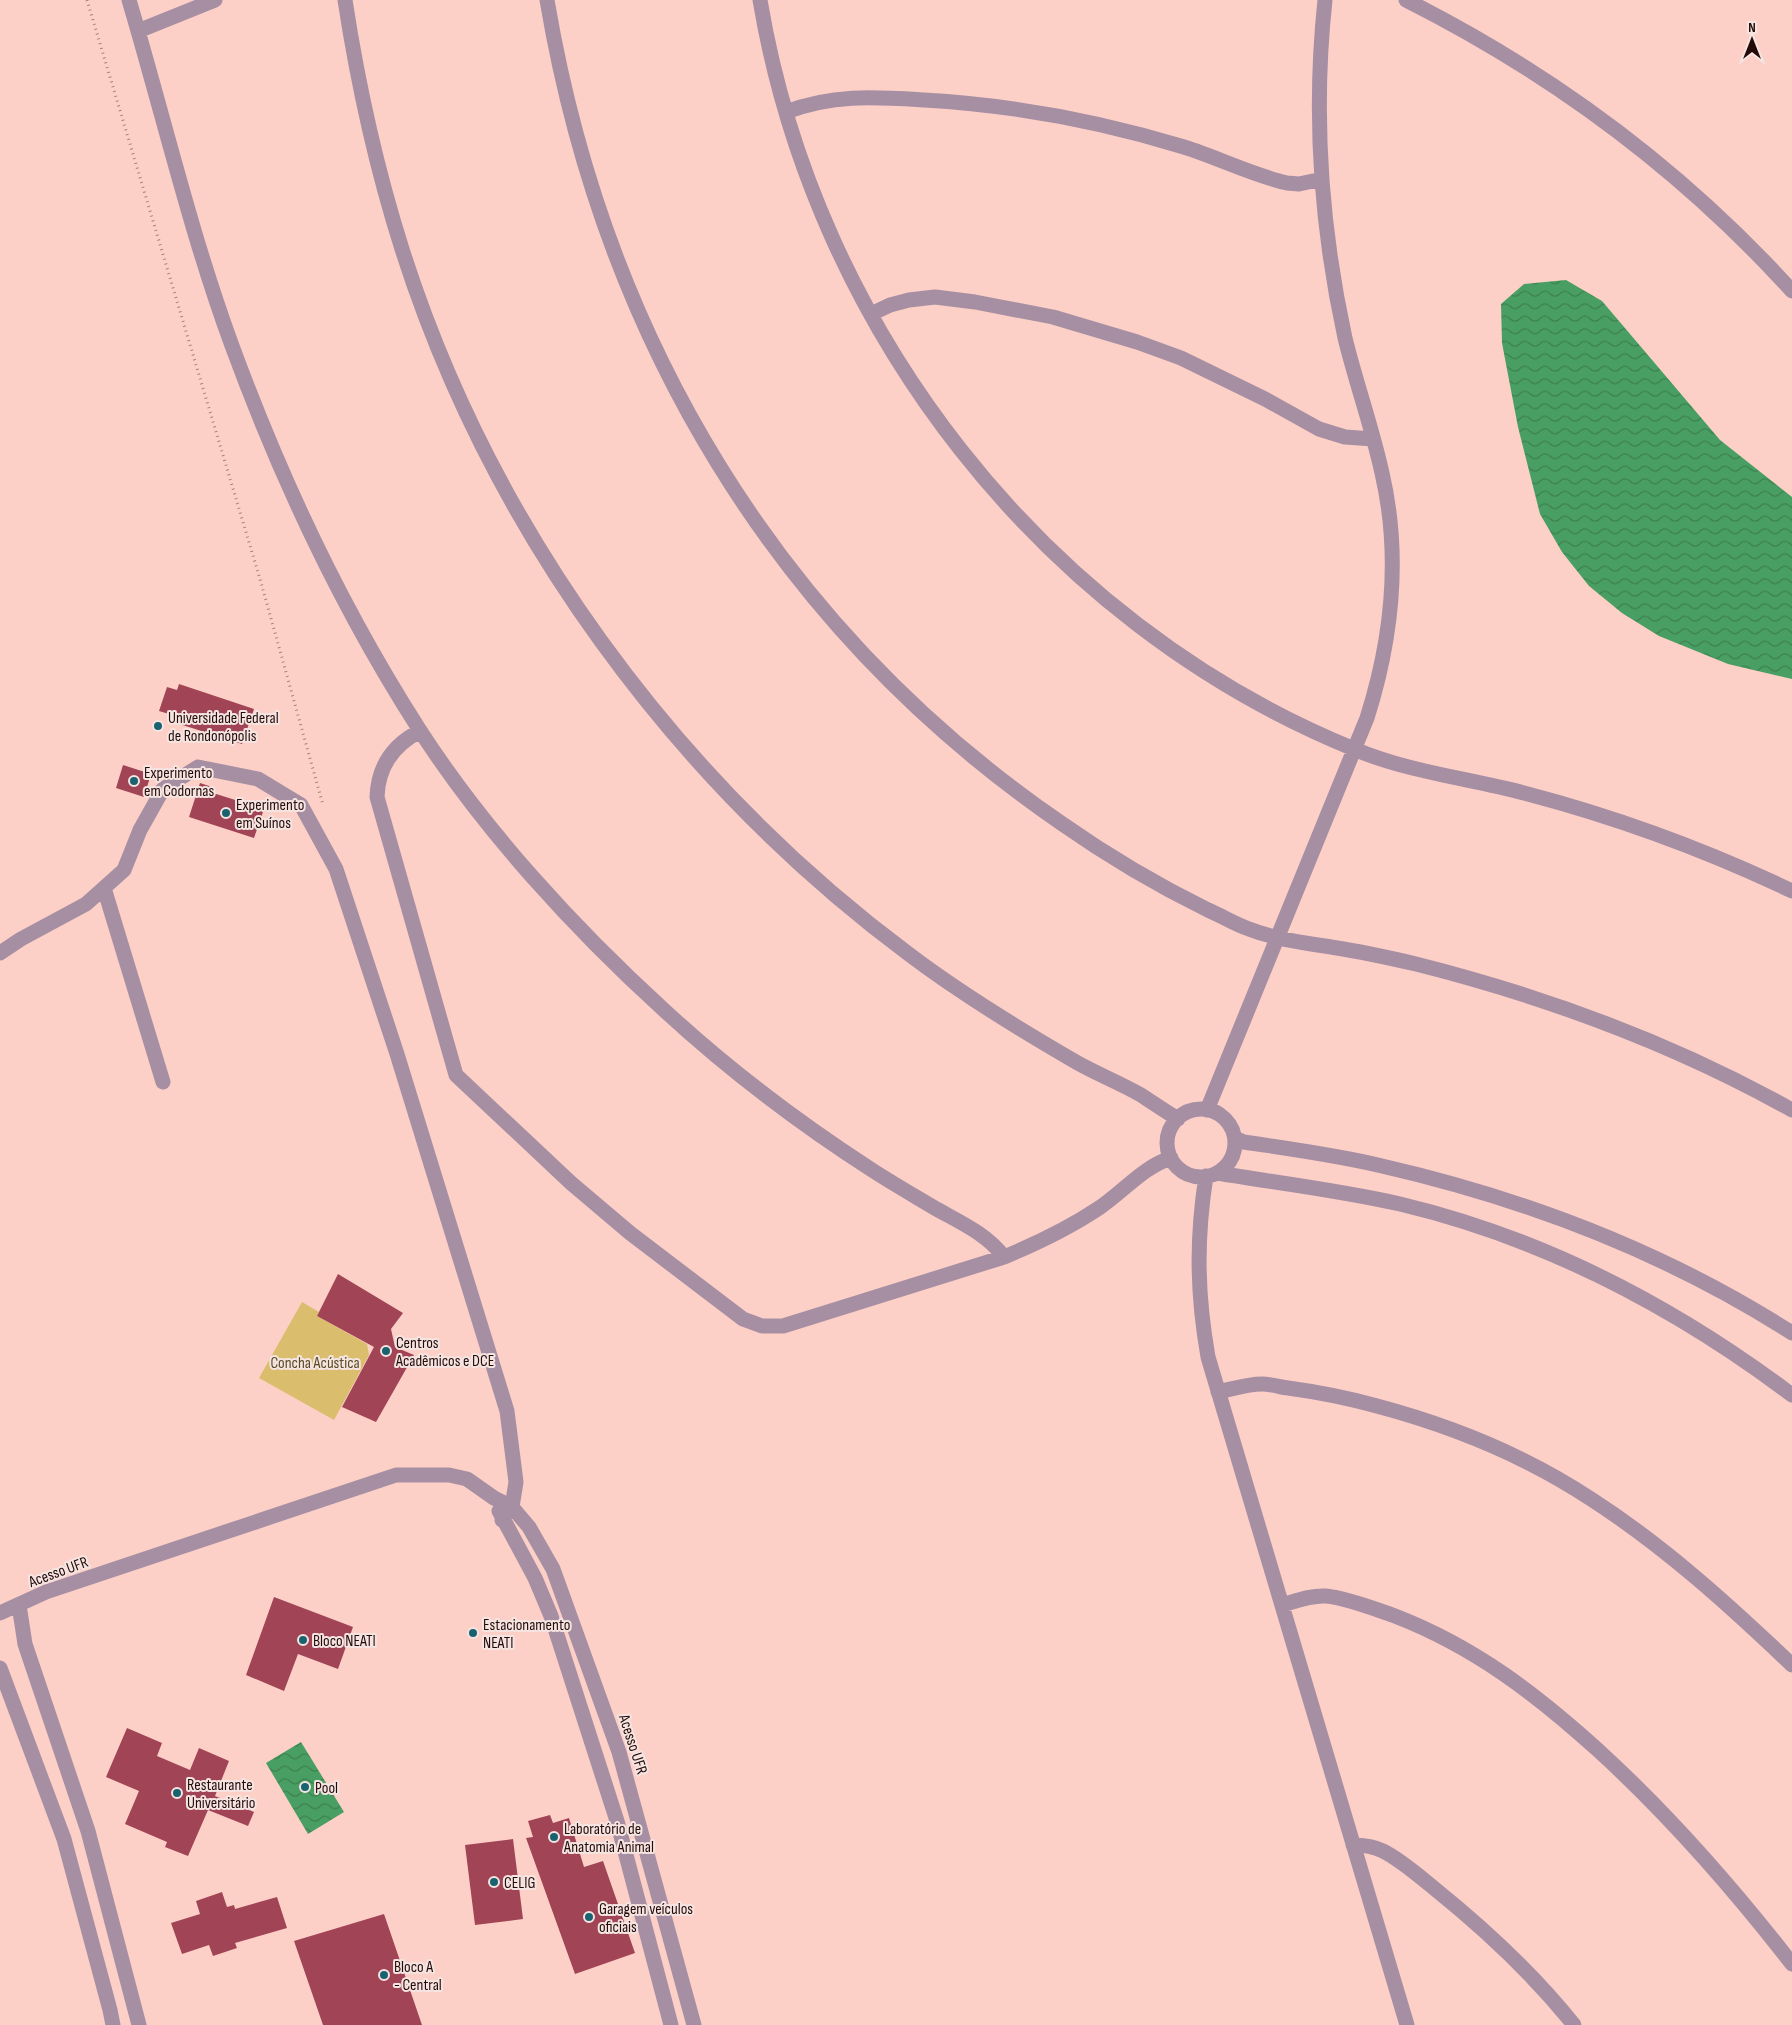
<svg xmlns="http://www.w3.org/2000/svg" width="1792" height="2025" font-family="'Sofia Sans Condensed',sans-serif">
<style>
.park{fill:#dabe6d}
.water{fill:url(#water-waves)}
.building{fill:#a14456}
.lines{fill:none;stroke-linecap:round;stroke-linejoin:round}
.path{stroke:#a6817a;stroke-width:3;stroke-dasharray:1 4;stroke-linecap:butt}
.minor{stroke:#a78fa3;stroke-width:15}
.poi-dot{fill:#18636f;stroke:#f5e5e2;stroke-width:2}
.labels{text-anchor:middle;stroke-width:4;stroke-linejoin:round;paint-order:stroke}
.poi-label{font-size:16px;fill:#240b08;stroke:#f5e5e2;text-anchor:start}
.park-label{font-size:16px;fill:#594b22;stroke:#f5e5e2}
.street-label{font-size:16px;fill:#240b08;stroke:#f5e5e2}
</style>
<defs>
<pattern id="water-waves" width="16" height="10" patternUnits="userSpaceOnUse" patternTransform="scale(1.25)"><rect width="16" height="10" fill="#499f63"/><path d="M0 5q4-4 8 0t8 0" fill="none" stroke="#3d8050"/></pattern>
</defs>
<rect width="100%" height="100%" fill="#fdd0c7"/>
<!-- park -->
<path class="park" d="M302 1302 319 1312 317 1316 367 1344 369 1355 334 1420 259 1378Z"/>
<!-- water -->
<path class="water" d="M1566 280 1602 301 1720 440 1792 497V679L1728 664 1659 636 1622 613 1589 586 1562 552 1540 514 1518 427 1502 343 1501 304 1524 284Z
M301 1742 344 1812 308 1834 266 1763Z"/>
<!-- building -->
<path class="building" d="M179 684 254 709 242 744 167 720 169 714 159 711 167 687 177 690Z
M123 765 151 774 144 797 116 788Z
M200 783 215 788 213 793 264 809 254 838 189 817Z
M338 1274 403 1313 391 1329 395 1347 414 1355 376 1422 342 1407 374 1347 317 1316Z
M274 1597 353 1627 338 1669 298 1654 284 1691 246 1675Z
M127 1728 162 1743 157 1756 190 1770 199 1748 229 1761 215 1796 254 1812 248 1826 208 1810 188 1856 165 1847 167 1842 125 1824 139 1791 106 1777Z
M550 1815 553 1823 569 1818 584 1867 603 1861 635 1953 575 1974 526 1838 533 1837 528 1821Z
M513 1839 523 1919 475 1925 465 1845Z
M222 1892 227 1907 234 1905 235 1909 277 1897 287 1928 235 1943 237 1948 213 1956 209 1945 182 1954 171 1923 200 1914 196 1901Z
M384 1914 422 2025H323L294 1941Z"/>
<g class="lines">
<!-- path -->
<path class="path" d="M87 0 260 579 323 805"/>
<!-- minor -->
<path class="minor" d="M129 0C163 114 190 231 231 343 280 477 342 609 419 729 484 830 575 929 664 1010 728 1069 799 1123 872 1170 892 1183 913 1195 933 1207 959 1222 986 1233 1004 1257
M345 0C358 85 376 167 402 249 491 529 675 780 910 955 963 995 1019 1029 1076 1062 1097 1074 1120 1083 1141 1095 1153 1103 1165 1111 1178 1119
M547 0C604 338 777 628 1061 823 1108 856 1157 885 1208 910 1222 916 1235 924 1249 929 1277 940 1307 943 1337 948 1363 952 1390 958 1416 964 1547 997 1674 1044 1792 1110
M760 0C815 329 1044 623 1354 749 1408 772 1467 778 1524 793 1616 817 1706 850 1792 891
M1406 0C1551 73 1683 171 1792 291
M138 31 215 0
M786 112C833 94 874 97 924 100 1012 105 1099 121 1184 147 1219 158 1252 175 1287 183L1299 184 1322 179
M871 314 890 305 909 300 935 297 975 302 1053 317 1137 342 1181 358 1265 399 1319 429 1345 437 1373 439
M420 731C393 745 378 766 377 797L456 1075 571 1183 630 1233 743 1319 762 1326H783L1004 1257C1038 1243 1069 1228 1099 1208 1124 1191 1143 1167 1171 1158
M104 888 163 1082
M0 953 21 939 86 904 124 870 140 830 163 789 198 767 258 779 301 805 336 869 397 1054 507 1411 516 1482 512 1507 502 1520
M1167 1143a34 34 0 1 1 68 0a34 34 0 1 1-68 0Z
M1207 1110 1367 718C1392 639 1401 555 1382 473 1372 427 1356 383 1345 338 1321 228 1313 112 1325 0
M1235 1138 1244 1142C1290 1149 1337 1155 1382 1166 1526 1199 1667 1253 1792 1333
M1217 1173C1278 1183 1339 1190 1400 1204 1543 1238 1675 1307 1792 1395
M1206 1176C1196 1240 1197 1294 1208 1357L1407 2025
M1218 1392C1232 1389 1247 1384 1262 1384 1271 1384 1280 1387 1288 1388 1318 1392 1348 1398 1377 1406 1452 1426 1526 1456 1591 1499 1664 1546 1729 1605 1792 1665
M499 1511 535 1578 551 1616 617 1821 671 2025
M19 1605 25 1644 88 1831 139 2025
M1282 1605C1296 1601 1311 1595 1326 1596 1347 1598 1375 1609 1395 1616 1475 1647 1536 1694 1599 1751 1670 1816 1733 1888 1792 1964
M0 1613 46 1592 396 1475H449L467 1479 494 1498 512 1507 529 1527 553 1569 619 1752 694 2025
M0 1668 64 1839 110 2010 113 2025
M1353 1845C1363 1845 1373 1846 1383 1851 1401 1860 1419 1876 1435 1889 1486 1930 1533 1974 1574 2025"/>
</g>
<!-- markers -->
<g class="poi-dot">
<circle cx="158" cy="726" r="5"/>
<circle cx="134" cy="781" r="5"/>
<circle cx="226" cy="813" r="5"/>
<circle cx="386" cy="1351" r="5"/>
<circle cx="473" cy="1633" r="5"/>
<circle cx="303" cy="1640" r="5"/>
<circle cx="305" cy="1787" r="5"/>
<circle cx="177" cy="1793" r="5"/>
<circle cx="554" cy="1837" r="5"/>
<circle cx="494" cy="1882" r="5"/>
<circle cx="589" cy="1917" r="5"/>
<circle cx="384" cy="1975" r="5"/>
</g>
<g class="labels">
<!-- poi labels -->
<g class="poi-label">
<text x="168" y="723">Universidade Federal<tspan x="168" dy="18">de Rondonópolis</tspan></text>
<text x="144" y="778">Experimento<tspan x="144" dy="18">em Codornas</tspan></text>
<text x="236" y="810">Experimento<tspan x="236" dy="18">em Suínos</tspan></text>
<text x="396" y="1348">Centros<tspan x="396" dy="18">Acadêmicos e DCE</tspan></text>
<text x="483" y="1630">Estacionamento<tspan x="483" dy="18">NEATI</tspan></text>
<text x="313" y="1646">Bloco NEATI</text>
<text x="187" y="1790">Restaurante<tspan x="187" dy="18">Universitário</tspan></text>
<text x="315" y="1793">Pool</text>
<text x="564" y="1834">Laboratório de<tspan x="564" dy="18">Anatomia Animal</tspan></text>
<text x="504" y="1888">CELIG</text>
<text x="599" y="1914">Garagem veículos<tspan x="599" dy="18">oficiais</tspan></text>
<text x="394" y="1972">Bloco A<tspan x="394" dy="18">- Central</tspan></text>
</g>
<!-- park labels -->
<g class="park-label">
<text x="315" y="1368">Concha Acústica</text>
</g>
<!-- street labels -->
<g class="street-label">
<text transform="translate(58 1571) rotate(-20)" y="6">Acesso UFR</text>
<text transform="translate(634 1744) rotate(72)" y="6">Acesso UFR</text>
</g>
</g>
<!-- north arrow -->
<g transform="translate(1752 40)" stroke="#f5e5e2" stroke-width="4" paint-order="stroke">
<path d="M0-4L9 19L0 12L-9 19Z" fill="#240b08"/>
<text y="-8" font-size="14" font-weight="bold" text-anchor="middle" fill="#240b08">N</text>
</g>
</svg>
